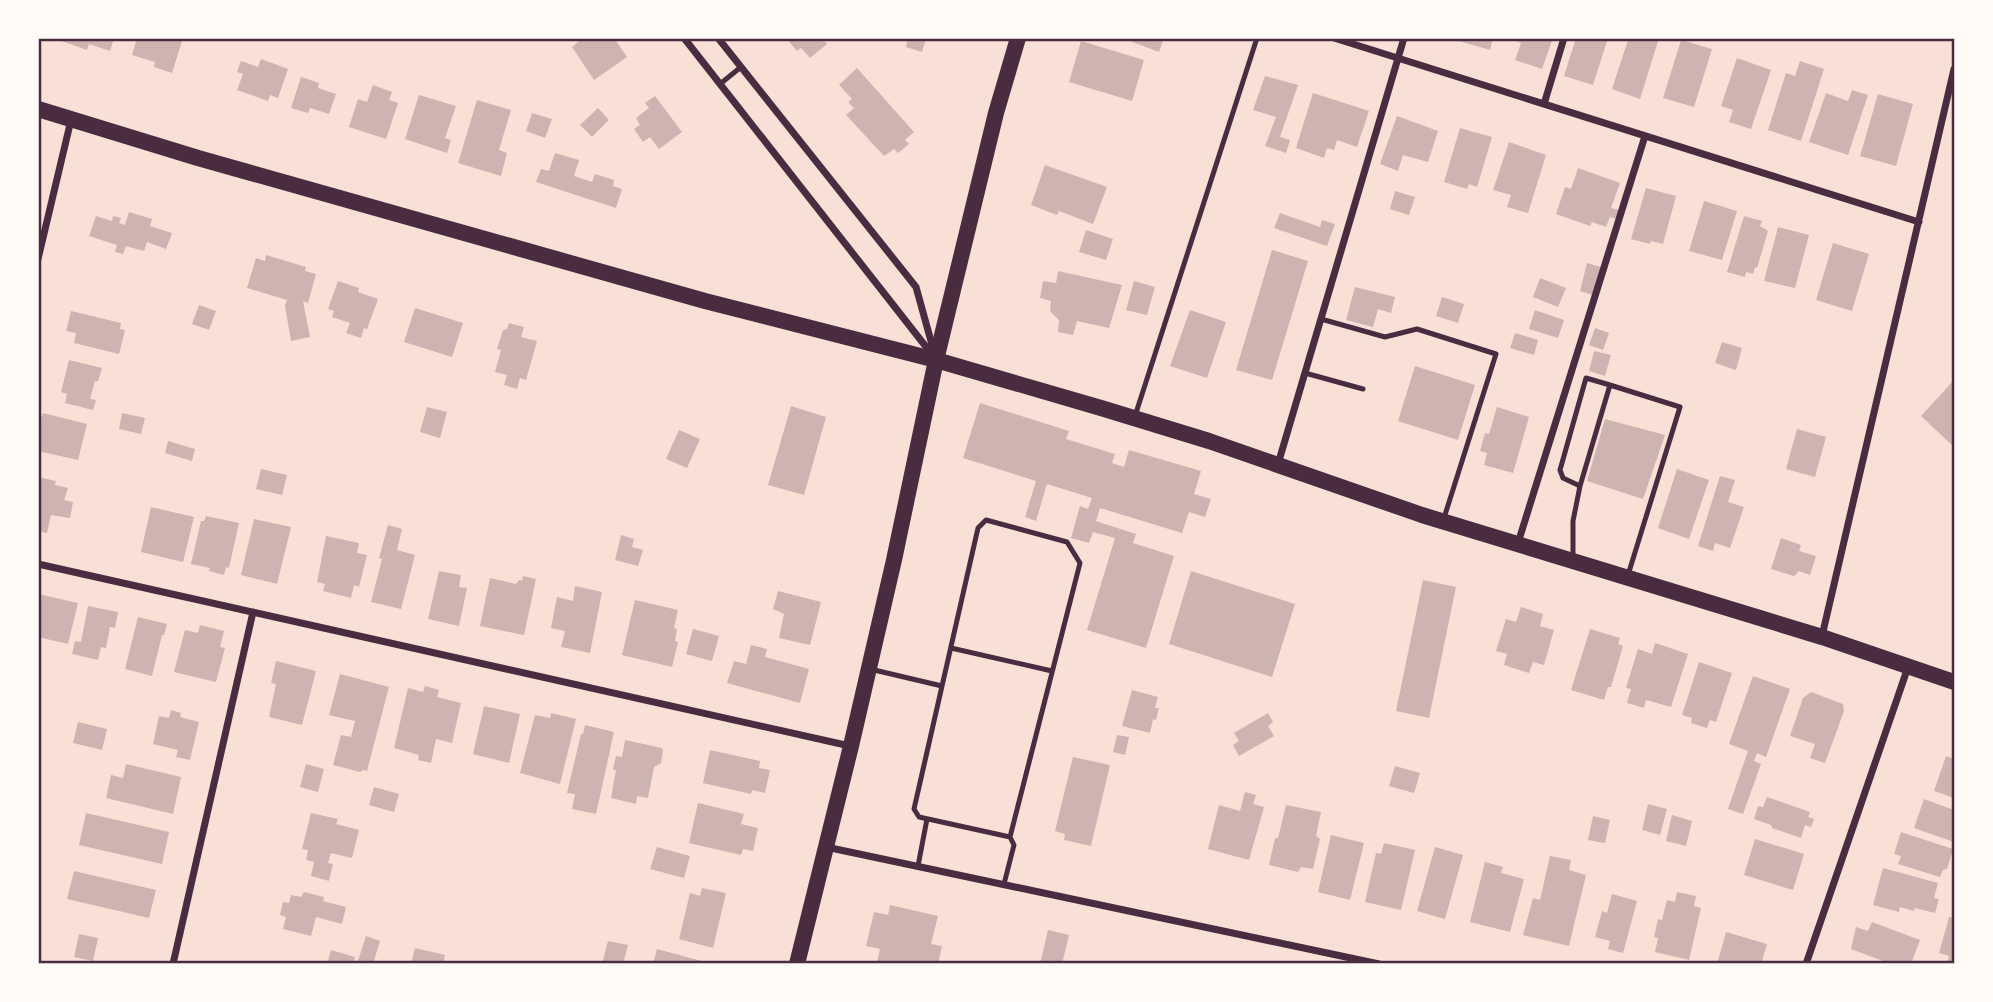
<svg xmlns="http://www.w3.org/2000/svg" width="1993" height="1002" font-family="'Roboto Condensed',sans-serif">
<style>
.building{fill:#ccb4b1}
.lines{fill:none;stroke-linecap:round;stroke-linejoin:round}
.service{stroke:#4a2c40;stroke-width:5}
.minor{stroke:#4a2c40;stroke-width:7}
.primary{stroke:#4a2c40;stroke-width:16}
.neatline{fill:none;stroke:#4a2c40;stroke-width:2.5}
</style>
<rect width="100%" height="100%" fill="#f7e1d7"/>
<!-- building -->
<path class="building" d="M53 38H114L110 51 89 44 87 50Z
M137 38H183L172 73 154 67 155 62 132 55Z
M583 38H614L627 57 594 80 572 47Z
M786 38H822L827 44 810 58 801 48 797 51Z
M908 38H926L922 52 906 47Z
M1122 38H1164L1159 52Z
M1460 38H1493L1490 50 1459 41Z
M1509 38H1553L1542 69 1515 60 1521 43Z
M1576 38H1608L1593 85 1564 76Z
M1633 38H1659L1640 99 1612 89 1628 40 1632 41Z
M1681 40 1712 49 1694 107 1663 98Z
M1081 41 1144 60 1132 101 1069 82Z
M1737 58 1771 70 1751 129 1729 122 1733 110 1721 106Z
M261 59 288 69 278 98 270 95 268 101 237 90 243 74 237 72 241 61 258 67Z
M1800 61 1824 69 1801 141 1768 130 1786 73 1795 76Z
M857 68 914 132 905 140 909 144 898 153 894 149 884 156 846 115 854 108 848 102 852 99 839 85Z
M1265 76 1298 85 1280 137 1290 140 1286 153 1265 146 1276 117 1253 110Z
M301 77 319 83 318 88 336 94 329 114 310 108 308 113 291 108Z
M373 85 392 92 389 100 398 103 386 139 349 127 358 99 367 102Z
M1852 90 1868 95 1848 155 1809 142 1826 93 1848 101Z
M1313 93 1369 111 1357 147 1337 140 1334 150 1327 148 1324 158 1296 148Z
M1878 94 1913 104 1896 166 1860 156Z
M419 95 456 106 445 138 451 140 447 153 405 139Z
M655 96 682 132 659 149 650 137 643 142 634 129 640 125 636 118 649 108 645 103Z
M477 100 511 110 499 150 507 153 501 176 458 163Z
M598 108 609 120 592 137 580 125Z
M532 113 552 119 545 138 526 131Z
M1397 116 1438 131 1428 162 1403 155 1398 171 1380 164Z
M1460 128 1492 137 1477 187 1469 184 1467 189 1444 182Z
M1509 142 1546 155 1528 213 1507 207 1511 195 1493 190Z
M555 153 579 160 574 176 592 182 595 174 614 180 613 186 622 189 616 208 536 182 541 169 549 171Z
M1045 165 1107 187 1093 224 1059 211 1057 215 1031 205Z
M1578 168 1620 183 1611 208 1619 210 1616 219 1610 217 1606 227 1592 222 1590 226 1556 214 1565 187 1571 189Z
M1646 188 1676 196 1663 244 1651 241 1650 244 1631 239Z
M1395 191 1415 197 1409 215 1390 209Z
M1704 201 1737 211 1722 260 1689 251Z
M129 212 152 219 150 226 172 233 166 249 147 242 144 251 126 246 123 254 115 252 117 245 89 236 96 216 112 221 113 216 121 218 119 223 125 225Z
M1280 213 1320 227 1322 220 1335 224 1327 246 1274 228Z
M1744 216 1762 221 1760 226 1768 231 1757 268 1755 267 1753 274 1746 272 1745 277 1727 272Z
M1778 227 1809 235 1795 288 1764 281Z
M1086 230 1113 239 1106 260 1079 252Z
M1833 243 1869 254 1852 311 1816 300Z
M1272 250 1308 261 1272 380 1236 370Z
M266 255 306 267 305 271 316 274 308 303 303 301 310 337 291 341 285 306 287 300 247 288 256 258 265 261Z
M1587 263 1604 268 1596 296 1580 291Z
M1058 271 1122 285 1109 328 1077 321 1073 335 1058 332 1059 320 1050 311 1051 301 1040 298 1043 281 1056 283Z
M1540 278 1566 288 1558 307 1533 297Z
M338 281 359 288 358 292 378 299 367 329 364 328 361 338 346 333 350 323 332 317 334 311 328 309Z
M1134 281 1155 287 1147 315 1126 310Z
M1355 287 1395 297 1391 313 1378 309 1373 327 1346 320Z
M1442 297 1464 304 1458 323 1436 316Z
M199 305 216 311 209 330 192 324Z
M415 308 463 323 452 357 404 342Z
M1190 310 1226 322 1207 378 1170 366Z
M1535 310 1564 320 1558 338 1529 329Z
M71 311 121 323 120 329 125 330 119 354 74 343 76 333 66 331Z
M509 323 524 327 521 337 537 341 526 380 520 378 517 389 504 385 507 375 495 372 501 350 497 349 503 330 507 329Z
M1595 328 1609 333 1603 350 1589 345Z
M1515 333 1538 340 1534 355 1510 348Z
M1722 342 1742 348 1736 370 1715 363Z
M1594 351 1611 355 1605 376 1589 371Z
M69 360 102 368 98 381H95L90 399 96 400 93 410 65 403 67 394 61 392Z
M1415 366 1475 385 1458 440 1398 421Z
M1954 380V447L1921 416Z
M980 403 1069 431 1066 439 1115 454 1112 463 1124 467 1129 450 1201 471 1194 494 1211 499 1205 517 1189 512 1182 533 1100 508 1096 521 1136 534 1133 543 1174 556 1146 648 1087 630 1115 538 1093 532 1089 543 1071 538 1080 506 1088 509 1092 498 1047 484 1036 521 1025 517 1036 481 963 458Z
M791 406 826 417 804 495 768 485Z
M427 407 447 412 440 438 420 432Z
M1497 407 1529 417 1513 473 1484 465 1487 453 1480 451 1485 433 1489 434Z
M43 413 87 424 78 460 38 451V426Z
M122 413 145 418 141 434 119 429Z
M1605 419 1665 435 1643 499 1587 481Z
M1797 429 1826 437 1815 477 1786 469Z
M679 430 700 439 687 468 666 459Z
M168 441 195 449 192 461 165 453Z
M261 469 287 475 282 495 256 489Z
M1677 469 1709 480 1689 539 1658 528Z
M1720 476 1735 480 1728 502 1744 507 1730 548 1715 543 1713 551 1698 546Z
M38 477 56 481 55 485 68 488 64 500 73 502 70 518 51 515 47 533 38 531Z
M151 507 194 517 183 562 141 552Z
M206 516 239 523 229 568 226 567 224 575 209 571 210 568 191 564 201 521H204Z
M254 519 291 527 277 584 241 575Z
M388 525 402 529 397 550 415 555 401 609 371 602 382 559 379 558Z
M621 535 634 539 632 547 643 550 638 566 615 560Z
M326 536 359 543 357 553 367 555 359 587 354 585 351 598 323 591 325 584 317 582Z
M1781 538 1801 545 1799 551 1816 556 1810 575 1799 571 1794 576 1771 569Z
M439 571 461 575 459 587 467 588 459 626 428 619Z
M1191 571 1295 604 1272 677 1169 644Z
M523 576 536 579 524 635 480 626 490 578 516 584 519 580 522 581Z
M1423 580 1456 587 1429 718 1396 711Z
M575 586 602 592 590 653 561 647 565 631 551 628 557 597 573 601Z
M778 591 821 602 810 645 779 638 784 614 773 609Z
M38 594 78 603 68 644 38 637Z
M635 600 678 610 674 628 677 629 675 641 678 642 672 667 622 655Z
M88 606 118 612 115 628 110 627 106 648 101 647 98 660 72 654 75 641 81 642Z
M1521 607 1543 614 1540 626 1554 630 1544 665 1533 662 1529 673 1504 665 1507 654 1496 651 1506 619 1516 622Z
M138 617 167 624 164 635H162L152 676 125 669Z
M200 625 224 631 220 647 225 648 216 682 174 672 185 630 198 633Z
M693 629 719 636 712 661 686 654Z
M1590 629 1620 638 1618 644 1623 646 1611 687H1608L1604 700 1571 690Z
M1655 643 1688 654 1671 707 1646 700 1644 708 1627 703 1631 689 1626 688 1638 649 1652 654Z
M751 645 767 649 765 657 809 669 800 703 727 683 734 661 746 664Z
M276 661 316 671 302 725 269 717 276 684 271 683Z
M1699 662 1732 673 1716 722 1710 720 1707 728 1691 723 1692 718 1682 715Z
M340 674 389 687 367 771 363 770 360 772 333 765 341 735 351 737 355 721 329 715Z
M1753 676 1790 689 1766 757 1757 753 1754 761 1761 764 1743 814 1728 809 1748 751 1729 744Z
M425 686 439 690 437 697 461 703 452 743 436 739 431 763 418 760 419 755 394 748 408 688 423 692Z
M1132 690 1158 697 1155 708H1159L1156 720 1153 719 1150 733 1122 726Z
M1811 692 1843 704 1844 711 1825 763 1810 758 1815 744 1790 736 1803 698Z
M484 706 520 714 509 763 473 754Z
M171 710 181 713 180 717 199 722 190 760 176 757 178 750 153 744 159 716 169 718Z
M551 713 576 719 560 784 520 773 535 715 550 718Z
M1268 713 1273 722 1268 726 1274 736 1239 756 1233 745 1239 741 1234 733Z
M78 722 107 729 102 750 73 743Z
M585 725 614 732 596 814 572 809 575 794 567 793 581 734H583Z
M1117 735 1129 737 1125 755 1113 752Z
M625 740 662 748 663 751 661 763 654 767 648 798 637 796 636 804 611 798 616 770H613L616 756 622 757Z
M710 750 760 761 759 768 770 770 765 793 752 790 751 794 703 783Z
M1946 756 1954 759V798L1934 791Z
M1073 757 1110 765 1091 846 1064 840 1065 834 1055 831Z
M126 764 181 777 173 814 106 798 111 775 123 778Z
M306 764 324 769 318 792 300 787Z
M1395 766 1420 773 1414 793 1389 786Z
M374 787 399 794 394 812 369 805Z
M1245 792 1256 795 1253 804 1264 807 1249 860 1208 849 1219 805 1240 811Z
M1767 797 1810 812 1808 817 1814 819 1811 827 1805 825 1801 838 1772 828 1771 825 1754 819 1758 806 1763 807Z
M1924 799 1954 810V842L1914 828Z
M698 803 744 814 741 824 758 828 753 851 743 849 741 855 689 843Z
M1648 804 1667 809 1660 835 1642 830Z
M1286 805 1321 812 1316 836 1320 839 1313 869 1301 867 1298 872 1269 865 1275 838H1278Z
M86 813 169 832 162 864 79 845Z
M311 813 338 819 336 824 359 830 352 858 331 853 328 863 333 864 329 881 311 876 314 862 306 860 308 850 302 849Z
M1672 815 1692 821 1686 846 1666 841Z
M1593 816 1610 820 1605 843 1588 840Z
M1901 832 1953 849 1947 869 1943 870 1940 877 1898 864 1901 856 1894 854Z
M1331 835 1364 843 1350 900 1318 892Z
M1755 839 1804 854 1793 890 1744 875Z
M1384 843 1415 850 1401 910 1365 902 1376 853 1381 854Z
M657 847 690 856 684 878 650 869Z
M1435 847 1463 855 1445 919 1417 911Z
M1550 856 1571 860 1569 870 1586 875 1569 946 1523 935 1533 898 1540 900Z
M1485 862 1503 867 1501 873 1524 879 1510 932 1470 922Z
M1883 868 1938 883 1934 898 1939 899 1935 913 1915 908 1914 911 1900 907 1899 912 1873 905Z
M74 871 156 890 149 918 67 899Z
M702 888 726 893 713 948 679 939 690 893 700 896Z
M304 892 324 897 323 901 346 907 342 924 316 917 311 936 283 929 286 917 280 915 283 902 289 903 291 895 301 897Z
M1677 892 1696 896 1694 906 1701 908 1689 960 1655 952 1658 938 1654 937 1658 919 1662 920 1667 900 1675 902Z
M1612 894 1637 901 1623 953 1608 949 1610 941 1595 937 1602 911 1607 913Z
M890 905 938 916 931 944 942 946 938 964H920L908 961 907 964 877 962 880 949 866 946 874 912 888 915Z
M1949 917 1954 918V964H1947L1949 956 1939 953Z
M1872 922 1920 940 1911 964H1891L1851 949 1856 927 1868 931Z
M1048 930 1069 935 1062 964H1040Z
M1726 932 1767 944 1761 964H1717Z
M79 934 98 938 93 961 74 957Z
M366 936 380 941 373 964H357Z
M608 941 628 945 623 964H602Z
M415 948 445 955 443 964H411Z
M657 949 709 963V964H653Z
M331 950 355 957 353 964H327Z"/>
<g class="lines">
<!-- service -->
<path class="service" d="M720 84 741 67
M1321 319 1385 337 1417 329 1496 354 1444 518
M1305 373 1363 389
M1135 416 1257 38
M1580 486 1563 478 1560 470 1586 378 1610 385
M1573 558V521L1580 486 1610 385 1680 407 1628 575
M951 648 1052 671
M870 669 942 686
M918 866 927 819
M1004 884 1014 845 1010 837 1080 563 1067 542 986 520 978 528 914 809 919 817 1010 837"/>
<!-- minor -->
<path class="minor" d="M684 38 934 357
M718 38 916 287 934 352
M1334 38 1919 222
M1544 104 1564 38
M38 259 71 120
M1278 464 1404 38
M1518 543 1645 136
M38 564 850 746
M1822 636 1954 69
M826 847 1379 964
M173 964 253 612
M1806 964 1908 667"/>
<!-- primary -->
<path class="primary" d="M38 109 198 158 705 301 936 360 1101 408 1209 441 1422 515 1822 637 1954 682
M797 964 851 746 894 560 936 360 996 113 1018 38"/>
</g>
<!-- border -->
<rect width="1993" height="1002" fill="none" stroke="#fffaf5" stroke-width="80"/>
<rect x="40" y="40" width="1913" height="922" class="neatline"/>
</svg>
